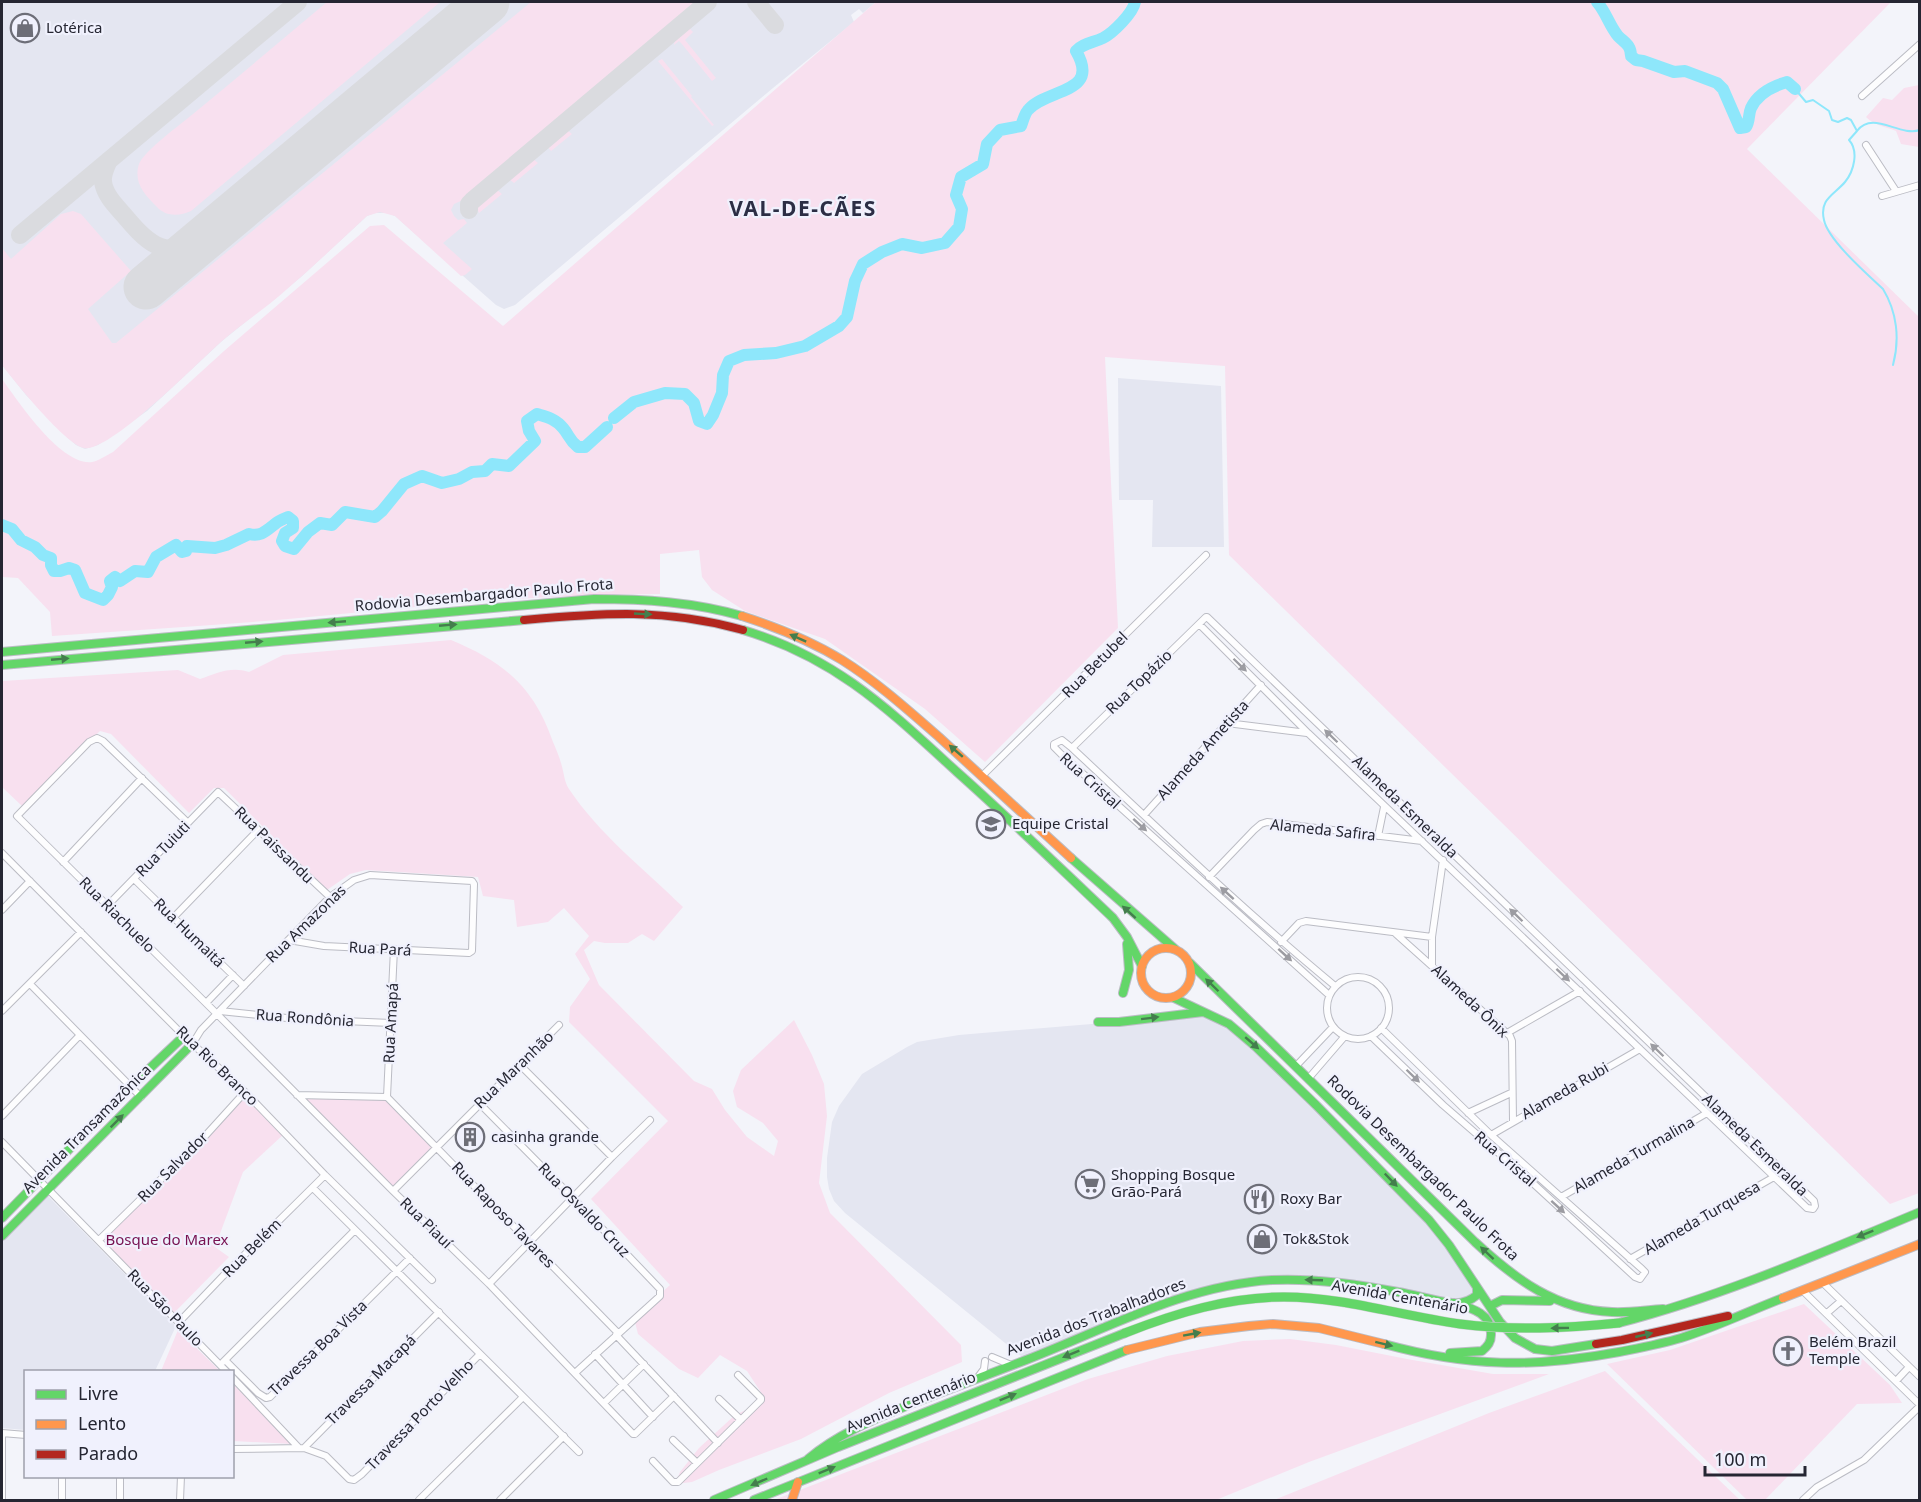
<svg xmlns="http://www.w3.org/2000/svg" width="1921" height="1502" font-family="'Noto Sans',sans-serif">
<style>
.built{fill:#e4e6f1}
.green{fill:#f8e0ef}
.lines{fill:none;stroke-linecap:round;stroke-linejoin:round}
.stream{stroke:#8ee7fb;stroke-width:2}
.river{stroke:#8ee7fb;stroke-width:12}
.taxiway{stroke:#dadbdf;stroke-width:18}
.runway{stroke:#dadbdf;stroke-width:45}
.street-casing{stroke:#bbbcc4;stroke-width:8}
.fast-casing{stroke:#bbbcc4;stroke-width:10}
.slow-casing{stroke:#bbbcc4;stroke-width:10}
.jam-casing{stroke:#bbbcc4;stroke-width:10}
.street{stroke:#fdfdfe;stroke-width:6}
.fast{stroke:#63d668;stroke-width:8}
.slow{stroke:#ff974d;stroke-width:8}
.jam{stroke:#b3261e;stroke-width:8}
.fast-bridge-casing{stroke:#cfd0d4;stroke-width:10;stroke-linecap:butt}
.fast-bridge{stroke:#63d668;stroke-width:9}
.oneway{fill:#447e4d}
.oneway2{fill:#9c9ca2}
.labels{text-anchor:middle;stroke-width:4.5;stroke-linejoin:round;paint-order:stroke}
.poi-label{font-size:15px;fill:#252632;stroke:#f0f1fd;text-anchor:start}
.street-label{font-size:15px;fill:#252632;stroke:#f0f1fd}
.park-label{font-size:15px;fill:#771151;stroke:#f0f1fd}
.district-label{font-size:21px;font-weight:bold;letter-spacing:1.5px;fill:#2c2e45;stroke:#f0f1fd}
</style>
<rect width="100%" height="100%" fill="#f3f4fa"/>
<!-- built -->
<path class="built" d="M2 2H876L863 13 859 9 851 15 854 22 773 88 515 305 504 309 496 305 395 216 387 213H375L367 216 301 277 222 341 147 411 98 445 85 449 76 445 68 438 26 395 2 365Z
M1118 378 1221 386 1224 547H1152L1153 500H1119Z
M1201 1015 1229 1024 1431 1218 1473 1277 1474 1293 1460 1302 1344 1285 1269 1280 1199 1294 1026 1360 845 1213 834 1201 829 1189 827 1177V1158L832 1122 839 1106 862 1074 907 1047 917 1042 959 1035Z
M47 1195 176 1326 155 1371 26 1372 25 1430 2 1428V1240Z"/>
<!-- green -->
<path class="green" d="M327 2 439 3 191 211C180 216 166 217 157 207 145 195 133 183 139 164 144 151 181 124 193 114 238 77 283 39 327 2Z
M531 2H698L463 200 454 204 451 210 454 216 458 220 464 219 467 223 443 243 472 269 465 275 461 276 395 216 380 212 367 216C340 241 314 266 286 290 266 308 243 323 222 341 200 360 110 453 84 448 66 445 14 381 2 365V248L11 259 61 214 73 211 81 214 131 271 88 309 112 343H116Z
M876 2H1891L1747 149 1919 317V1193L1890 1204 1229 555 1225 366 1105 357 1118 628 985 762 925 709 825 639 745 611 712 590 702 577 699 550 660 554V594C536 594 412 607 288 619 210 626 131 630 52 636L50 612 18 578 2 577V379C18 401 61 466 92 462 98 461 107 455 113 452L224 351 370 226 384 225 503 326Z
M689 28 693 32 685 40 716 78 712 81 681 43 679 41 674 45 675 39Z
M662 59 692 96 691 97 714 125 712 126 658 61Z
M1919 85V147L1901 144 1896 131C1884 126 1875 126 1866 117L1883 98 1892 100 1904 88Z
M567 130 572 134 551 151 548 147 549 145Z
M533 159 538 163 514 183 509 179Z
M496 189 502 194 479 213 476 206Z
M451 640C504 662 534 687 553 742 556 749 559 756 561 763 564 772 564 782 569 789 599 834 644 869 683 907L654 941 642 934 628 943H605L594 941 584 950 599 985 694 1081 712 1089 725 1110 747 1137 774 1156 778 1141 763 1123 737 1107 733 1091 741 1070 794 1020 812 1055 824 1084 827 1116 819 1183 830 1213 961 1345 962 1362 889 1393 801 1439 719 1470 692 1482 675 1484 680 1472 699 1448 735 1415 748 1409 762 1394 747 1371 720 1355 698 1378 679 1369 638 1334 634 1318 670 1285 591 1199 668 1121 569 1022 570 1007 590 979 575 954 589 936 564 908 548 922 517 927 514 900 483 896 478 877 366 870 350 874 327 890 224 788H214L189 813 111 734 100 731 22 806 2 787V681L178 670 200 679C217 673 231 666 249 672L283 655Z
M388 1094 437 1144 393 1189 299 1095Z
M245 1095 284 1134 243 1172 215 1247 229 1257 172 1315 99 1240Z
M1804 1304 1890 1385 1902 1403 1857 1404 1765 1500H1747L1607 1364 1670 1350Z
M178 1330 220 1371H161Z
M1290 1339 1336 1345 1407 1359 1493 1374H1549L1309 1462 1216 1500H774L1088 1379 1167 1356 1243 1341Z
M1605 1371 1740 1500H1274L1489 1413Z
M233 1384 293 1444 233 1441Z"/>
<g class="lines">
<!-- stream -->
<path class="stream" d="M1795 89 1806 102 1813 100 1829 111 1832 120 1838 122 1847 118 1851 120 1857 131C1873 110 1899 137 1920 130
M1857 131 1849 140C1859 151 1854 171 1845 182 1834 195 1819 199 1824 220 1828 240 1867 274 1883 289 1897 312 1900 339 1893 365"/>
<!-- river -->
<path class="river" d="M1597 2C1606 12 1609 25 1618 36 1625 43 1631 45 1631 56L1636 60 1643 61 1674 72 1685 71 1717 83 1723 89 1740 128 1746 127C1750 121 1748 115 1751 108 1758 93 1773 86 1787 82L1795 89
M614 418 634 402 665 393 685 394 694 403 699 421 707 424 713 415 722 393 723 375 729 361 744 355 776 353 805 346 839 326 847 317 855 281 863 264 882 252 902 244 922 248 945 243 959 227 962 209 956 195 961 177 983 164 987 144 1000 130 1021 126C1023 121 1025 112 1029 109 1048 88 1101 94 1076 51 1083 43 1093 43 1103 38 1113 33 1133 13 1135 2
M2 525 12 529 21 540 35 547 43 555 51 558V565L54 571H60L69 568 75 570 85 593 103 600 108 595 112 587 110 581 115 577 120 581 135 571 148 572 156 557 176 545 182 552 186 551 187 546 215 548 226 545 249 534C261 537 266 531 275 524 278 521 283 519 288 517L293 521V528L285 533 282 541 285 546 294 549 308 532 320 523 332 525 345 512 375 517 382 511 404 484 422 476 442 483 459 479 472 472 485 471 492 464 509 466 535 441 529 431 527 421 537 414C547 417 556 419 563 428 570 436 568 439 578 447H585L607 427"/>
<!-- taxiway -->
<path class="taxiway" d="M756 2 775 25
M109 160C106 167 102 174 103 182 105 195 115 205 123 214 145 240 162 260 199 243
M469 210V204L472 201 708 2
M20 235 298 2"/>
<!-- runway -->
<path class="runway" d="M146 287 487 2"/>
<!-- street casing -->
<g class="street-casing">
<path id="street" d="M1862 96 1920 44
M1866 145 1896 191
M1882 196 1920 185
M1227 723 1307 733
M1072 748 1206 617H1207L1814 1201 1815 1206 1813 1209 1807 1208 1308 733 1199 624
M983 775 1206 555
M1144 815 1261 685
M188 823 103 741 97 738 89 742 17 816 217 1014 393 1191 489 1284 633 1434H635L674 1396
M1378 836 1384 807
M2 853 184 1036 245 1092 325 1175 432 1280
M63 862 142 778
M1209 877 1254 830 1261 824 1267 822 1422 841
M134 879 244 986
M107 906 218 792 330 897
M2 910 30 881
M173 918 258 830
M1395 933 1510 1036 1512 1041 1513 1121
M1281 942 1299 923 1306 921 1432 937
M1432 965V937L1443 860
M1327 1008a31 31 0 1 1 62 0a31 31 0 1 1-62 0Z
M30 984 141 1097
M1329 995 1061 754 1054 747V744L1062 740 1072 748C1159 829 1244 911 1335 986
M206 1003 233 975
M2 1011 81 932
M220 1011 296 1019 391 1023
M1507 1033 1580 991
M1371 1036 1443 1105 1524 1175 1635 1277 1640 1279 1645 1272 1642 1269 1491 1135 1381 1028
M193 1043 201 1030 330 897 354 880 370 875 472 881 474 884 472 951 469 953 324 946 289 940
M519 1064 612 1157
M1296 1066 1333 1027
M1308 1079 1345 1036
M297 1095 387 1097
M387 1097 618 1333
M387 1097 394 949
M479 1103 573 1198 660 1289V1296L575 1373
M1468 1113 1511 1093
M2 1116 80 1035
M1491 1135 1640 1049
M2 1142 227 1372
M313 1188 579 1452
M393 1191 559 1025
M1561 1197 1707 1113
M99 1240 206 1135 245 1092
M1630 1259 1774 1177
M1823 1283 1920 1377
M489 1284 612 1157 650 1120
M1803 1291 1917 1402
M1827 1313 1841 1301
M179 1322 223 1276 325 1175
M616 1335 718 1443
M595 1354 653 1417
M992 1357 1011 1365
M225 1360 258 1393 266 1398 270 1397 410 1258
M223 1362 355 1230
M232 1377 299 1448
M978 1377 984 1369 985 1361
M1896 1381 1909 1367
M719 1399 741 1420
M604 1403 644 1364
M2 1433V1500
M2 1433 26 1435
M673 1440 697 1463
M304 1448 439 1312
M232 1449 304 1448 326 1456 349 1479 354 1480 362 1474 480 1354
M653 1461 673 1482H678L761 1400V1398L738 1375
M62 1500V1476
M120 1500V1476
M180 1500 181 1476
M419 1500 523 1397
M500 1500 564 1436
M1803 1500 1817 1487 1864 1460 1918 1408"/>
</g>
<!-- fast casing -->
<g class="fast-casing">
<path id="fast" d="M743 630C836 658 887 708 957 772 1010 819 1061 869 1113 918L1127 937 1142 966
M2 652 594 599C644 599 693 602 742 616
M2 665 524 620
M1071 858 1175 949
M1190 963 1475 1242C1515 1279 1556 1310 1612 1312 1629 1313 1646 1310 1663 1309
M1123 993 1129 970 1127 944
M1174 998 1229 1024 1256 1047 1316 1105 1429 1220 1449 1245 1500 1322 1515 1338 1535 1349 1552 1351 1596 1344
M1098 1022H1119L1203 1012
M2 1218 131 1086 184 1036
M2 1236 193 1043
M1490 1306 1502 1300 1550 1301
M1619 1323C1723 1296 1821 1253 1920 1212
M1384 1344C1468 1367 1533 1368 1619 1352 1639 1348 1661 1344 1681 1338 1716 1327 1749 1311 1783 1298
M1450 1353 1482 1351C1488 1346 1491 1342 1491 1335 1492 1313 1471 1308 1454 1303
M808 1459C840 1432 878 1418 916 1402 953 1388 990 1374 1026 1360 1106 1329 1185 1285 1272 1280 1314 1278 1357 1284 1398 1292 1416 1295 1434 1301 1452 1303 1462 1304 1470 1301 1477 1295V1288
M714 1500 838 1447 1125 1333
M754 1500 1127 1350"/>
</g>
<!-- slow casing -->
<g class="slow-casing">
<path id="slow" d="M742 616C776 627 811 641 842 660 877 682 908 710 939 737 983 777 1027 818 1071 858
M1141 973a25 25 0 1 1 50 0a25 25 0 1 1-50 0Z
M1783 1298 1920 1244
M1127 1350 1200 1332 1249 1326 1273 1324 1319 1328 1384 1344
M792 1500 798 1482"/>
</g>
<!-- jam casing -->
<g class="jam-casing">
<path id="jam" d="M524 620C603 613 665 608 743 630
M1596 1344 1622 1340 1728 1316"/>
</g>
<!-- street -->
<use href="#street" class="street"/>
<!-- fast -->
<use href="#fast" class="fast"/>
<!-- slow -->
<use href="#slow" class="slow"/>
<!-- jam -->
<use href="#jam" class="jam"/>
<!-- fast-bridge casing -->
<g class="fast-bridge-casing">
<path id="fast-bridge" d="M1125 1333C1176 1313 1229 1297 1284 1297 1344 1297 1401 1316 1460 1324 1513 1331 1566 1328 1619 1323"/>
</g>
<!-- fast-bridge -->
<use href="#fast-bridge" class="fast-bridge"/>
</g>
<!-- one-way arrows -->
<defs><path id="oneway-solid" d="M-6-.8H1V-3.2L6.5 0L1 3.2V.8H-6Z" transform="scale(1.5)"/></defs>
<g class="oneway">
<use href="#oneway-solid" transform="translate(643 614) rotate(3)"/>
<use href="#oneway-solid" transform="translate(337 622) rotate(175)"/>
<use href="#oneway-solid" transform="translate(448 625) rotate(-5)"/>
<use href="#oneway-solid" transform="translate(798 638) rotate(-156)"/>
<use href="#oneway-solid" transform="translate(254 642) rotate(-5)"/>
<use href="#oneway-solid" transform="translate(60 659) rotate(-5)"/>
<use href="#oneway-solid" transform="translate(956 751) rotate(-139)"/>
<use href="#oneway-solid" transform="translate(1129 912) rotate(-138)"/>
<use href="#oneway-solid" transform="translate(1212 985) rotate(-136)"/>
<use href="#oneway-solid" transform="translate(1150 1018) rotate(-7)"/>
<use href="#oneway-solid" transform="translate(1252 1043) rotate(41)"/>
<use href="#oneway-solid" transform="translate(117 1121) rotate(-45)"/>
<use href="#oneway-solid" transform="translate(1391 1180) rotate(46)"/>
<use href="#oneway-solid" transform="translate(1865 1234) rotate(158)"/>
<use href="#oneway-solid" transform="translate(1487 1253) rotate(-137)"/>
<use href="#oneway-solid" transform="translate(1314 1280) rotate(-178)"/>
<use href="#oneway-solid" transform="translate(1560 1328) rotate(179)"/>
<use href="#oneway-solid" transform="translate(1192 1334) rotate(-10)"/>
<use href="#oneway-solid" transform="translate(1644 1335) rotate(-13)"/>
<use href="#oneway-solid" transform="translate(1384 1344) rotate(14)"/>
<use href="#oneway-solid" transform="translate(1071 1354) rotate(158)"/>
<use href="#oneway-solid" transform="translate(1008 1397) rotate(-22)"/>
<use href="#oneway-solid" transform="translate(827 1470) rotate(-22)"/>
<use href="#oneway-solid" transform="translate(759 1482) rotate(157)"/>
</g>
<g class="oneway2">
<use href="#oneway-solid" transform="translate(1240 665) rotate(44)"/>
<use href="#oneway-solid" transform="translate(1331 736) rotate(-136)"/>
<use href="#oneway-solid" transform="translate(1140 825) rotate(42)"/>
<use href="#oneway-solid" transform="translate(1227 893) rotate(-138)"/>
<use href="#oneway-solid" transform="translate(1516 915) rotate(-136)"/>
<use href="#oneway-solid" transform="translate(1285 955) rotate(42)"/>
<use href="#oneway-solid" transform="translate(1563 975) rotate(43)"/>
<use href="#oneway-solid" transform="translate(1657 1050) rotate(-136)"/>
<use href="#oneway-solid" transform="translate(1413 1076) rotate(44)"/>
<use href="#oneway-solid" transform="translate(1558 1207) rotate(42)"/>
</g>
<!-- icons -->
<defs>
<g id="shop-ring" transform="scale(1.5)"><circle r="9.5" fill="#f0f1fd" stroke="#6d6e78" stroke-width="1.5"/><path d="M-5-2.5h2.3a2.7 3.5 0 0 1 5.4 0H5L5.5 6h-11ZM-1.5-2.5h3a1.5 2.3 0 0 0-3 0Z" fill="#6d6e78"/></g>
<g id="school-ring" transform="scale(1.5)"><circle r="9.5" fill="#f0f1fd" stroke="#6d6e78" stroke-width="1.5"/><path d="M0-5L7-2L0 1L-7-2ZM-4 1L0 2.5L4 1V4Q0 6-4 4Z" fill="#6d6e78"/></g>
<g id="building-ring" transform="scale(1.5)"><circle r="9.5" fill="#f0f1fd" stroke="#6d6e78" stroke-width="1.5"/><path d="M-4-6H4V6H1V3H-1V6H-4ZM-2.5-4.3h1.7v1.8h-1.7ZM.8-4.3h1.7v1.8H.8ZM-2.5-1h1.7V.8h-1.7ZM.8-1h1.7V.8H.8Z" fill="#6d6e78"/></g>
<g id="supermarket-ring" transform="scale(1.5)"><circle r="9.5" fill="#f0f1fd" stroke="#6d6e78" stroke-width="1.5"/><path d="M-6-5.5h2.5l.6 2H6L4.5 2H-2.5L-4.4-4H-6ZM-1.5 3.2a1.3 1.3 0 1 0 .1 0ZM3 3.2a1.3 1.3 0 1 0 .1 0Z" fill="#6d6e78"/></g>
<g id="restaurant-ring" transform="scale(1.5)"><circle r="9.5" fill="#f0f1fd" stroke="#6d6e78" stroke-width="1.5"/><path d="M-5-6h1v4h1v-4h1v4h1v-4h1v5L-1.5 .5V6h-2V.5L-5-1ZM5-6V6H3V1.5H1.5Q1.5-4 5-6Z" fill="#6d6e78"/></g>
<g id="church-ring" transform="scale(1.5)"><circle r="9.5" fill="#f0f1fd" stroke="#6d6e78" stroke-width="1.5"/><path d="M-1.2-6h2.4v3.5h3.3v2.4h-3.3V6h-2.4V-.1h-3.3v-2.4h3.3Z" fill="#6d6e78"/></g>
</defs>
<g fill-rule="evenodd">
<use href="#shop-ring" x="25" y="28"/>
<use href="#school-ring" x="991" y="824"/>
<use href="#building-ring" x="470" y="1137"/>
<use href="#supermarket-ring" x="1090" y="1184"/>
<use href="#restaurant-ring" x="1259" y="1199"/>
<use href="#shop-ring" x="1262" y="1239"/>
<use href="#church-ring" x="1788" y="1351"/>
</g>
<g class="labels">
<!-- poi labels -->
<g class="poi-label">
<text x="46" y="33">Lotérica</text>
<text x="1012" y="829">Equipe Cristal</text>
<text x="491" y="1142">casinha grande</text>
<text x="1111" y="1180">Shopping Bosque<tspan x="1111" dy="17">Grão-Pará</tspan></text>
<text x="1280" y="1204">Roxy Bar</text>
<text x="1283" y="1244">Tok&amp;Stok</text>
<text x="1809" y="1347">Belém Brazil<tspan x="1809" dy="17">Temple</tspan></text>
</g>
<!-- street labels -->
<g class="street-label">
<text transform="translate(484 595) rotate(-5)" y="5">Rodovia Desembargador Paulo Frota</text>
<text transform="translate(1095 665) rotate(-45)" y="5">Rua Betubel</text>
<text transform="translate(1139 682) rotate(-44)" y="5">Rua Topázio</text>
<text transform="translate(1203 750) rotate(-48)" y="5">Alameda Ametista</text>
<text transform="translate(1090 781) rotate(42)" y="5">Rua Cristal</text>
<text transform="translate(1405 807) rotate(44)" y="5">Alameda Esmeralda</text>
<text transform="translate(1323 830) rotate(6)" y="5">Alameda Safira</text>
<text transform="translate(274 845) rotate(44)" y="5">Rua Paissandu</text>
<text transform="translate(163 849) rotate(-46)" y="5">Rua Tuiuti</text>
<text transform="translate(117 915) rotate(45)" y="5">Rua Riachuelo</text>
<text transform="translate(306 924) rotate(-44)" y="5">Rua Amazonas</text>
<text transform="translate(189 933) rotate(44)" y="5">Rua Humaitá</text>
<text transform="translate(380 949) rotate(3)" y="5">Rua Pará</text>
<text transform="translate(1470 1001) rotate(43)" y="5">Alameda Ônix</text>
<text transform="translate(305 1018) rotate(4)" y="5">Rua Rondônia</text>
<text transform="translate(391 1023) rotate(-87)" y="5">Rua Amapá</text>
<text transform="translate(217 1066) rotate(44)" y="5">Rua Rio Branco</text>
<text transform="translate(514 1070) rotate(-44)" y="5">Rua Maranhão</text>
<text transform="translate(1565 1091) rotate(-30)" y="5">Alameda Rubi</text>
<text transform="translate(87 1129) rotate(-45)" y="5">Avenida Transamazônica</text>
<text transform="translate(1755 1145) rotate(44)" y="5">Alameda Esmeralda</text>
<text transform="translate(1634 1155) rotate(-30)" y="5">Alameda Turmalina</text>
<text transform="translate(1505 1159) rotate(41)" y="5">Rua Cristal</text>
<text transform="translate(173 1167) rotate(-45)" y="5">Rua Salvador</text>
<text transform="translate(1423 1168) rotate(44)" y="5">Rodovia Desembargador Paulo Frota</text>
<text transform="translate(584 1210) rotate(46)" y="5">Rua Osvaldo Cruz</text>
<text transform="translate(503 1215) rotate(46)" y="5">Rua Raposo Tavares</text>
<text transform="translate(1702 1218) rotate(-30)" y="5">Alameda Turquesa</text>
<text transform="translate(426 1223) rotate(44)" y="5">Rua Piauí</text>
<text transform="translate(252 1248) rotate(-45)" y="5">Rua Belém</text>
<text transform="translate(1400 1297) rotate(10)" y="5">Avenida Centenário</text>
<text transform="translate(165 1308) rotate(46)" y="5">Rua São Paulo</text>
<text transform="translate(1096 1317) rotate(-21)" y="5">Avenida dos Trabalhadores</text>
<text transform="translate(318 1348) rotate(-44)" y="5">Travessa Boa Vista</text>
<text transform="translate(371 1380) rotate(-45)" y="5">Travessa Macapá</text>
<text transform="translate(911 1402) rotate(-22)" y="5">Avenida Centenário</text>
<text transform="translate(420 1415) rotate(-46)" y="5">Travessa Porto Velho</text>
</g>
<!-- park labels -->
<g class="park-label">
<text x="167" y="1245">Bosque do Marex</text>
</g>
<!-- district labels -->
<g class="district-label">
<text x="803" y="216">VAL-DE-CÃES</text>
</g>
</g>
<!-- border -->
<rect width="1921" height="1502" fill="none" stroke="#252632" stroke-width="6"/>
<!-- legend -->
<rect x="24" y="1370" width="210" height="108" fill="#f0f1fd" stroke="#9fa0ac" stroke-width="1.5"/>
<rect x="36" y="1390" width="30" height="9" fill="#63d668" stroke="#9fa0ac" stroke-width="1.5"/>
<text x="78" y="1400" font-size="18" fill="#252632">Livre</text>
<rect x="36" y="1420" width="30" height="9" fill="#ff974d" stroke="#9fa0ac" stroke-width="1.5"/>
<text x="78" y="1430" font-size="18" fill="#252632">Lento</text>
<rect x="36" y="1450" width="30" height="9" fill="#b3261e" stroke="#9fa0ac" stroke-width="1.5"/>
<text x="78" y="1460" font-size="18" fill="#252632">Parado</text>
<!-- scale -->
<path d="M1705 1466v9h100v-9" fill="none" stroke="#252632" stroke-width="3"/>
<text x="1714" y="1466" font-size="18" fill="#252632" stroke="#f0f1fd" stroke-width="4.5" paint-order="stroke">100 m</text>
</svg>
